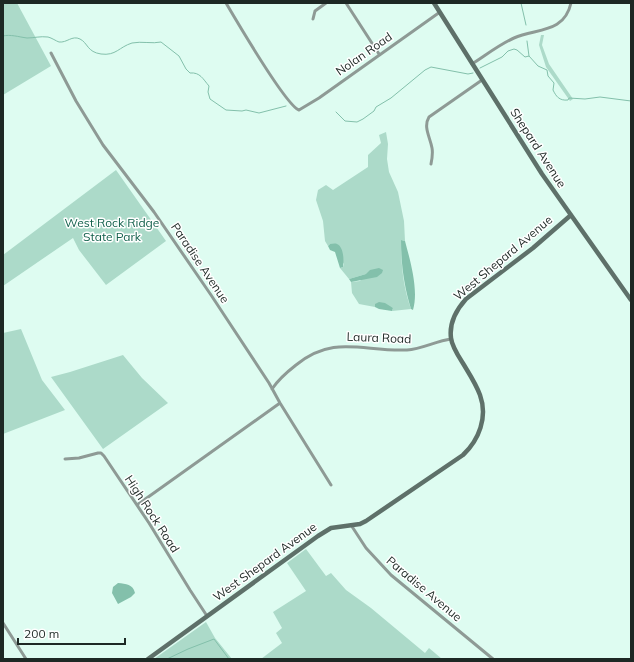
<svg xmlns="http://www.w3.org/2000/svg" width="634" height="662" font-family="Mulish,sans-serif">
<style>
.green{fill:#acdac9}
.water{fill:#83c0ab}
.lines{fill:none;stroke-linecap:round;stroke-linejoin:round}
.stream{stroke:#83c0ab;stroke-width:1}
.street{stroke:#8e9a95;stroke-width:3}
.secondary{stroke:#5e7069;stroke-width:4.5}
.labels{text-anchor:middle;stroke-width:3;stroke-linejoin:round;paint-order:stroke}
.street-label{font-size:12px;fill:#1d2824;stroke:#fff}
.park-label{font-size:12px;fill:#13614c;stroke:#fff}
</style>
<rect width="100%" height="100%" fill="#defcf1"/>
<!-- green -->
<path class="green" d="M3 3H17L51 66 3 95Z
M541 35H544L542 45 549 64 573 99 570 101 546 67 539 45Z
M386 132 388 144 387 159 389 172 398 192 404 221 405 241 401 240C401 264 403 287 411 309L392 311 393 308 375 304V307L359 304 352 293 351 282 360 281 366 274 349 279 340 268 343 267 344 264 330 244 328 246 325 241 323 221 316 200 318 190 326 185 333 190 368 167V155L381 143 379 135Z
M116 170 166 241 106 285 79 250 73 238 3 286V255Z
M21 329 42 380 65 410 3 434V333Z
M123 355 142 378 168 403 103 449 51 377 70 372Z
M306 549 326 576 331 573 346 590 371 608 425 653 429 648 442 659H261L282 643 276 633 282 628 273 612 306 591 287 563Z
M206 622 215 638 232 659H154Z"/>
<!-- water -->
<path class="water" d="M401 240 405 241C410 260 419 290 413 310L411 309C404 286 401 264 401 240Z
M330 244C332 244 335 243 337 244 344 247 344 261 343 267L340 268 335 252 330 250 328 246Z
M379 268 383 270 382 273 377 277 351 282 349 279 366 274 370 270Z
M379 302 385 303 393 308 392 311 379 309 375 307V304Z
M118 583C126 584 133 584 135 593L131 597 118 604 112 593 113 587Z"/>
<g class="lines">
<!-- stream -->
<path class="stream" d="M521 3 526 25
M3 36C10 34 19 37 27 38 34 38 40 36 48 37 52 38 56 41 59 42 67 43 72 35 80 39 88 43 87 52 101 54 116 56 119 47 132 43 141 41 153 44 161 42L179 56 186 69 190 73C200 72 203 79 209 86L208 92 210 99 226 110 242 111 246 110 259 113 286 106
M527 41 529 56
M480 68 502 57 508 51 514 49 517 50 525 57 529 56 538 66 547 70 548 76 554 83 553 90C556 96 559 101 568 100L569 98 585 99 600 97 631 101
M631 109V110
M336 112 345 121 357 122 363 119 374 111 376 107 391 98 425 70 431 67 468 74 473 73
M167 659 188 649 214 639 229 659"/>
<!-- street -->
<path class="street" d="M226 3C236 20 286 105 299 110L319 98 440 12
M346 3 379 54
M313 19 315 11 326 3
M51 53 76 101 103 145 154 212 211 295 269 383 280 403 331 485
M472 64C486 55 500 44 514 38 536 28 564 34 571 3
M431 164C432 159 433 153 432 148 430 137 423 127 429 117L482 80
M272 389C278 380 287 372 296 365 334 334 363 352 407 350 422 349 436 341 451 339
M65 459 79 458 98 453H101L104 456 149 523 190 590 207 616
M137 505 280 403
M351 525 366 548 391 575 493 659
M3 623 26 659"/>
<!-- secondary -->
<path class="secondary" d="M434 3 542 174 631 300
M148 659 318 536 331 528 360 524 366 521 463 455C479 440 488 417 480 395 476 384 470 375 464 365 459 357 452 347 451 338 449 323 457 309 466 299L533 248 571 215"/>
</g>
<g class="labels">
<!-- street labels -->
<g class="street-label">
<text transform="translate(364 54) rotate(-35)" y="4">Nolan Road</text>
<text transform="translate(538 148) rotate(57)" y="4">Shepard Avenue</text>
<text transform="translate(503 258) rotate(-40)" y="4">West Shepard Avenue</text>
<text transform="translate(200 263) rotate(56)" y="4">Paradise Avenue</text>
<text transform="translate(379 338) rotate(2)" y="4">Laura Road</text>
<text transform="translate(152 514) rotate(57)" y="4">High Rock Road</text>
<text transform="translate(265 562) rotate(-36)" y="4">West Shepard Avenue</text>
<text transform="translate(424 589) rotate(40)" y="4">Paradise Avenue</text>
</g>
<!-- park labels -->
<g class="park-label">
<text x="112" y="227">West Rock Ridge<tspan x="112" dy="14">State Park</tspan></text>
</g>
</g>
<!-- border -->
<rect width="634" height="662" fill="none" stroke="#1d2824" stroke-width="8"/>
<!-- scale -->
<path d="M18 638v6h107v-6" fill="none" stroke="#1d2824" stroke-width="2"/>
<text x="24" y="638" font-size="12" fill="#1d2824" stroke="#ffffff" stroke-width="3" paint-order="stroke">200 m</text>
</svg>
